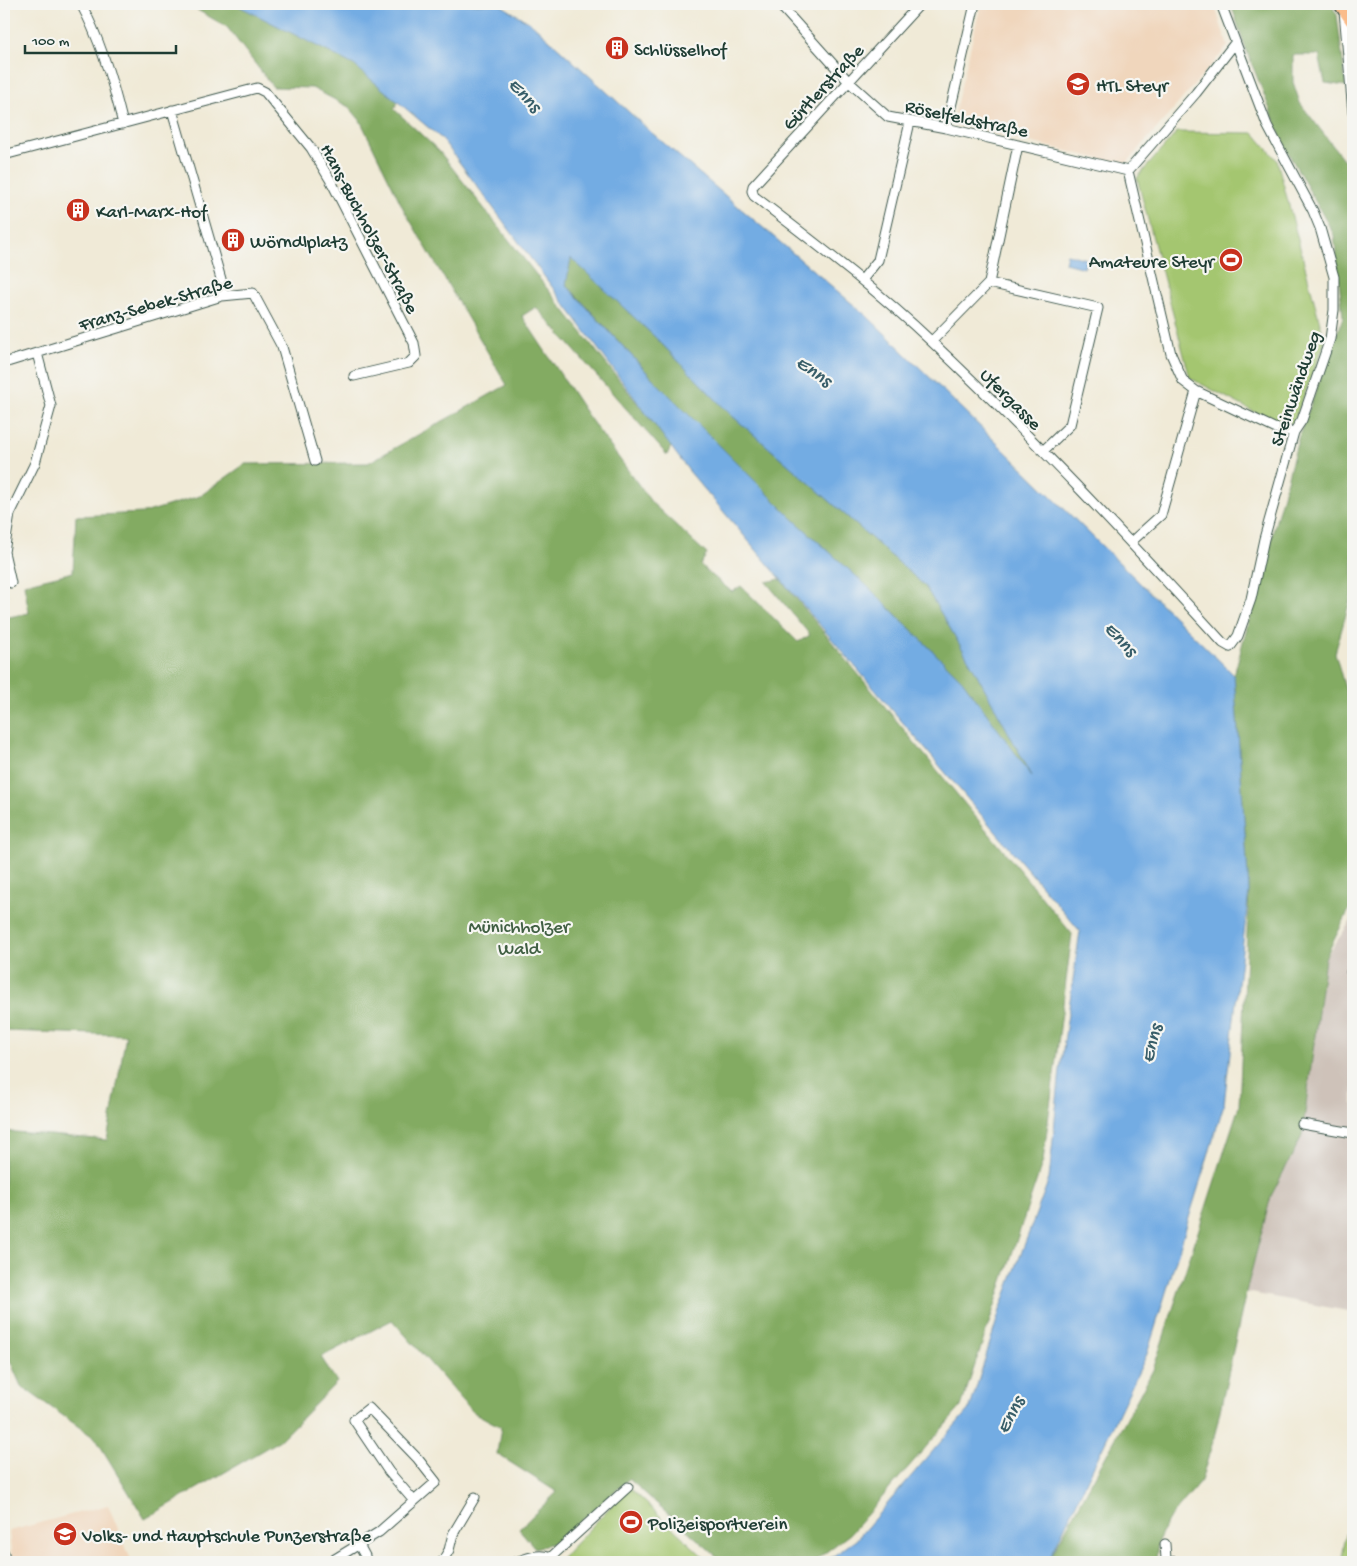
<svg xmlns="http://www.w3.org/2000/svg" width="1357" height="1566" font-family="'Gochi Hand',sans-serif">
<style>
.built{fill:#f0d6bc}
.industrial{fill:#cec2b9}
.green{fill:#a4c670;stroke:#628252}
.forest{fill:#83ab62;stroke:#51744b}
.water{fill:#73ace3;stroke:#49748c;fill-rule:evenodd}
.lines{fill:none;stroke-linecap:round;stroke-linejoin:round}
.minor-casing{stroke:#3e574c;stroke-width:11}
.primary-casing{stroke:#3e574c;stroke-width:18}
.minor{stroke:#fff;stroke-width:9}
.primary{stroke:#fabc8b;stroke-width:15}
.labels{text-anchor:middle;stroke-width:4.5;stroke-linejoin:round;paint-order:stroke}
.poi-label{font-size:19px;fill:#1f3d34;stroke:#f6f6f2;text-anchor:start}
.street-label{font-size:19px;fill:#1f3d34;stroke:#f6f6f2}
.park-label{font-size:19px;fill:#405f43;stroke:#f6f6f2}
.water-label{font-size:20px;font-style:italic;fill:#385e69;stroke:#f6f6f2}
</style>
<rect width="100%" height="100%" fill="#f6f6f2"/>
<filter id="ink" filterUnits="userSpaceOnUse"><feTurbulence type="fractalNoise" baseFrequency=".02" numOctaves="2"/><feDisplacementMap in="SourceGraphic" scale="10" xChannelSelector="R" yChannelSelector="G"/><feConvolveMatrix kernelMatrix="1 2 1 2 8 2 1 2 1" color-interpolation-filters="sRGB"/></filter>
<filter id="wash" filterUnits="userSpaceOnUse"><feTurbulence type="fractalNoise" baseFrequency=".0096" numOctaves="4" result="noise"/><feDisplacementMap in="SourceGraphic" scale="20" xChannelSelector="R" yChannelSelector="G"/><feGaussianBlur stdDeviation="1.12" result="paint"/><feColorMatrix in="noise" values="0 0 0 0 0 0 0 0 0 0 0 0 0 0 0 0 0 1.4 0 .05"/><feComposite in="paint" operator="in"/></filter>
<g filter="url(#wash)">
<rect width="100%" height="100%" fill="#f0ead7"/>
<!-- built -->
<path class="built" d="M981 4H1214L1228 46 1125 165 952 123Z
M108 1505 132 1562H12L9 1531Z"/>
<!-- industrial -->
<path class="industrial" d="M1353 918V1312L1246 1292 1271 1196 1302 1136 1325 958Z"/>
<!-- green -->
<path class="green" d="M1177 132 1254 133 1277 160 1325 342 1294 422 1277 424 1190 378 1137 178Z
M629 1487 709 1562H566L562 1558Z
M1347 1530 1353 1531V1562H1341Z"/>
<!-- forest -->
<path class="forest" d="M187 4H235L354 65 398 102 394 109 439 151 671 446 667 455 536 307 522 316 588 416 652 503 707 554 700 565 732 592 741 586 798 642 810 635 766 582 780 579 1072 934 1043 1161 961 1407 850 1534 813 1562H723L629 1479 557 1542 535 1548 519 1529 557 1492 497 1454 501 1427 473 1412 392 1320 321 1357 337 1382 280 1440 145 1519 96 1439 21 1386 4 1347V1131L107 1140 126 1035 4 1031V618L29 613 24 584 73 572 76 516 144 513 200 496 245 464 368 463 507 385 404 210 360 120 349 107 312 88 273 87 227 27Z
M1231 4H1331L1337 15 1346 86 1325 83 1319 55H1293V82L1300 103 1353 172V590L1335 653 1353 717V902L1325 958 1302 1136 1271 1196 1246 1292 1214 1438 1201 1481 1168 1520 1158 1541 1156 1562H1048L1153 1370 1239 1106 1249 891 1234 675 1299 436 1343 317 1334 235 1284 145 1244 44Z
M571 257 656 338 730 414 814 487 925 586 973 667 1035 781 962 680 868 587 792 518 654 380 566 284Z"/>
<!-- water -->
<path class="water" d="M235 4H499L532 24 652 133 869 318 1234 675 1249 891 1224 1104 1147 1354 1048 1562H825L856 1540 970 1408 1000 1310 1049 1179 1060 1070 1080 931 689 471 442 139 354 65ZM571 258 656 338 730 414 814 487 925 586 973 667 1032 776 962 680 868 587 792 518 654 380 566 285Z
M1067 254 1086 259 1084 268 1065 263Z"/>
</g>
<g filter="url(#ink)">
<g class="lines">
<!-- minor casing -->
<g class="minor-casing">
<path id="minor" d="M81 4C101 41 113 82 123 124
M779 4 849 82 888 117 946 128 1128 171
M920 4 753 186 752 191 754 196C815 243 876 289 932 342 1034 438 1129 540 1223 643L1230 647 1238 636 1251 599 1264 539 1294 432 1302 420 1330 339 1334 310V277L1320 228 1313 211 1267 125 1221 4
M783 9 793 4
M1344 11 1353 113
M172 110 223 286 222 296
M946 128 975 4
M4 155 257 88 265 92 311 148 332 183 414 343 416 356 409 363 354 376
M1128 171 1171 354 1183 381 1196 391 1274 428 1294 432
M1128 171 1196 93 1235 43
M862 280 878 260 910 122
M989 283 1098 308 1070 425 1043 451
M932 341 989 283 1018 145
M4 363 222 296 253 293 282 347 315 461
M1131 542 1161 515 1196 391
M11 583 4 552 10 514 35 463 51 406 37 353
M1351 972H1353
M1302 1124 1353 1133
M1165 1544 1166 1559 1168 1561 1178 1562
M359 1545 365 1556 366 1562
M4 1553 5 1562
M551 1557 628 1487
M330 1562 379 1532 436 1482 418 1459 369 1408 354 1420 389 1472 414 1501
M442 1562 449 1550 453 1534 475 1497
M516 1562C529 1557 545 1551 556 1562"/>
</g>
<!-- primary casing -->
<g class="primary-casing">
<path id="primary" d="M1342 4 1353 20"/>
</g>
<!-- minor -->
<use href="#minor" class="minor"/>
<!-- primary -->
<use href="#primary" class="primary"/>
</g>
</g>
<!-- icons -->
<defs>
<g id="building-disc" transform="scale(1.25)"><circle r="9.5" fill="#c8321e" stroke="#f6f6f2"/><path d="M-4-6H4V6H1V3H-1V6H-4ZM-2.5-4.3h1.7v1.8h-1.7ZM.8-4.3h1.7v1.8H.8ZM-2.5-1h1.7V.8h-1.7ZM.8-1h1.7V.8H.8Z" fill="#fff"/></g>
<g id="school-disc" transform="scale(1.25)"><circle r="9.5" fill="#c8321e" stroke="#f6f6f2"/><path d="M0-5L7-2L0 1L-7-2ZM-4 1L0 2.5L4 1V4Q0 6-4 4Z" fill="#fff"/></g>
<g id="stadium-disc" transform="scale(1.25)"><circle r="9.5" fill="#c8321e" stroke="#f6f6f2"/><path d="M0-5a6.5 5 0 1 0 0 10a6.5 5 0 1 0 0-10ZM-3.5-1.8h7v3.6h-7Z" fill="#fff"/></g>
</defs>
<g fill-rule="evenodd">
<use href="#building-disc" x="617" y="48"/>
<use href="#school-disc" x="1078" y="84"/>
<use href="#building-disc" x="78" y="210"/>
<use href="#building-disc" x="233" y="240"/>
<use href="#stadium-disc" x="1231" y="260"/>
<use href="#stadium-disc" x="631" y="1522"/>
<use href="#school-disc" x="65" y="1534"/>
</g>
<g class="labels">
<!-- poi labels -->
<g class="poi-label">
<text x="634" y="55">Schlüsselhof</text>
<text x="1096" y="91">HTL Steyr</text>
<text x="96" y="217">Karl-Marx-Hof</text>
<text x="250" y="247">Wörndlplatz</text>
<text x="1214" y="267" text-anchor="end">Amateure Steyr</text>
<text x="648" y="1529">Polizeisportverein</text>
<text x="82" y="1541">Volks- und Hauptschule Punzerstraße</text>
</g>
<!-- street labels -->
<g class="street-label">
<text transform="translate(822 86) rotate(-47)" y="7">Gürtlerstraße</text>
<text transform="translate(967 117) rotate(12)" y="7">Röselfeldstraße</text>
<text transform="translate(371 228) rotate(62)" y="7">Hans-Buchholzer-Straße</text>
<text transform="translate(155 302) rotate(-16)" y="7">Franz-Sebek-Straße</text>
<text transform="translate(1294 388) rotate(-71)" y="7">Steinwändweg</text>
<text transform="translate(1012 398) rotate(45)" y="7">Ufergasse</text>
</g>
<!-- park labels -->
<g class="park-label">
<text x="519" y="932">Münichholzer<tspan x="519" dy="22">Wald</tspan></text>
</g>
<!-- water labels -->
<g class="water-label">
<text transform="translate(526 94) rotate(47)" y="7">Enns</text>
<text transform="translate(815 370) rotate(35)" y="7">Enns</text>
<text transform="translate(1122 638) rotate(47)" y="7">Enns</text>
<text transform="translate(1150 1043) rotate(-76)" y="7">Enns</text>
<text transform="translate(1009 1414) rotate(-62)" y="7">Enns</text>
</g>
</g>
<!-- margin -->
<rect width="1357" height="1566" fill="none" stroke="#f6f6f2" stroke-width="20"/>
<!-- scale -->
<path d="M25 45v8h151v-8" fill="none" stroke="#1f3d34" stroke-width="2.5"/>
<text x="32" y="45" font-size="15" fill="#1f3d34" stroke="#f6f6f2" stroke-width="4" paint-order="stroke">100 m</text>
</svg>
